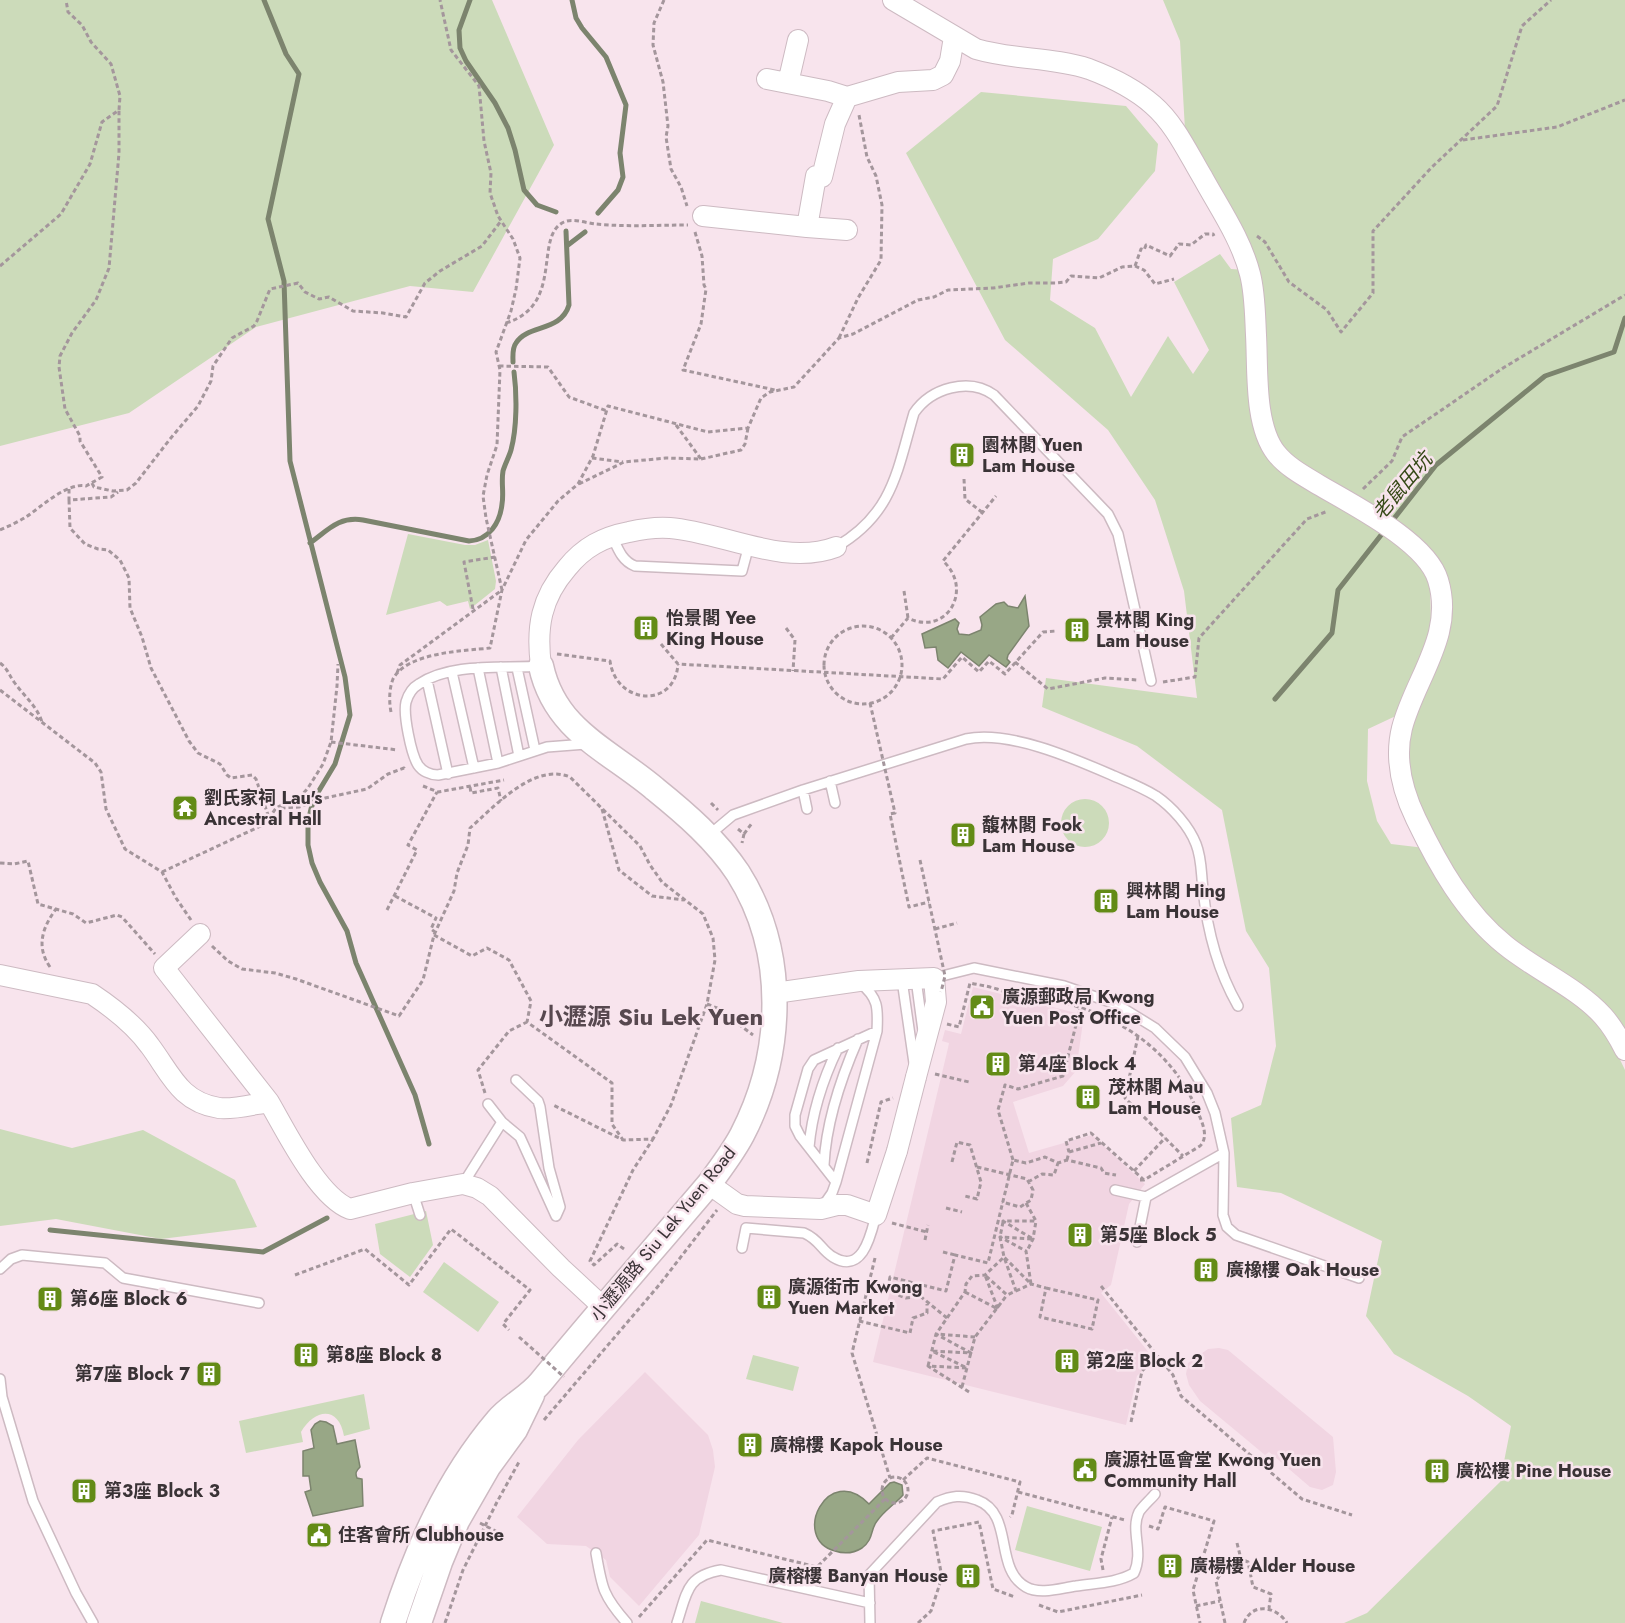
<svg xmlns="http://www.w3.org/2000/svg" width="1625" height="1623" font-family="Jost,'Noto Sans TC',sans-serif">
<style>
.built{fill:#f1d5e2}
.green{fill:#ccdbba}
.water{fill:#98a786;stroke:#7c846e;stroke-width:1.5}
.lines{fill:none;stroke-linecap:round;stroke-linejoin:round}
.stream{stroke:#7c846e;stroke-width:5}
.service-casing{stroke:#cdbac2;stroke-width:12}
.minor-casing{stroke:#cdbac2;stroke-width:22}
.tertiary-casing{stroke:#cdbac2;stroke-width:27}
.path{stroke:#a4969c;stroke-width:3;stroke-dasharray:4.5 3;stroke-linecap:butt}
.service{stroke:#fff;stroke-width:9}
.minor{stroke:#fff;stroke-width:20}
.tertiary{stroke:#fff;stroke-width:24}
.minor-bridge-casing{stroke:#cdbac2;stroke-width:22;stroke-linecap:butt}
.path-bridge{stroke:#a4969c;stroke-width:3;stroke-dasharray:4.5 3;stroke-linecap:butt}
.minor-bridge{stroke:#fff;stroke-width:20}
.labels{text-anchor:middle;stroke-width:5;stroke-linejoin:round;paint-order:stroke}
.poi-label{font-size:18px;font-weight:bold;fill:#3a3336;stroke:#f8e4ed;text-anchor:start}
.street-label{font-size:18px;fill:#3a3336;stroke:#f8e4ed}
.water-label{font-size:20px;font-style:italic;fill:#354916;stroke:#f8e4ed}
.district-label{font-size:24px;font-weight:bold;fill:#57484f;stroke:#f8e4ed}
</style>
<rect width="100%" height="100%" fill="#f8e4ed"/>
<!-- built -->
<path class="built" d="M973 987 1084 1015 1076 1071 1063 1086 1013 1102 1029 1153 1092 1135 1145 1184 1129 1204 1111 1285 1101 1293 1154 1359 1137 1376 1126 1425 873 1362 948 1048 949 1043 942 1041 945 1030 961 1034Z
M1219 1348 1228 1350 1333 1437 1336 1472 1333 1485 1322 1490 1310 1487 1269 1452 1265 1455 1200 1401 1189 1385 1186 1374 1188 1363 1208 1349Z
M645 1372 708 1435 713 1450 715 1467 699 1535 639 1606 610 1577 606 1560 586 1546 547 1544 517 1517 578 1440Z"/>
<!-- green -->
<path class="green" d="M0 0H492L554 145 473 292 410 286 256 327 129 413 0 446Z
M1163 0H1625V1031L1598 997 1511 939 1475 906 1426 826 1405 776 1408 741 1444 575 1281 450 1267 411 1251 248 1219 186 1185 130 1180 41Z
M981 92 1126 106 1158 144 1155 171 1098 239 1053 259 1050 300 1095 328 1131 397 1168 336 1193 374 1209 350 1174 282 1220 254 1231 269 1245 270 1257 436 1272 464 1380 531 1422 565 1430 584 1431 623 1423 655 1400 714 1368 729 1367 781 1377 821 1391 844 1425 848 1463 913 1586 1010 1609 1037 1625 1070V1623H1344L1367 1613 1500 1482 1511 1426 1468 1396 1394 1354 1366 1316 1382 1241 1281 1193 1237 1187 1231 1118 1261 1105 1276 1046 1269 968 1246 931 1222 810 1137 746 1042 707 1046 678 1197 698 1184 591 1155 500 1108 430 1005 340 906 153Z
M408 534 465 545H475L488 540 496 581 495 589 470 609 468 601 447 606 440 601 386 615Z
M1061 823a24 24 0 1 1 48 0a24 24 0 1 1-48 0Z
M0 1129 72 1148 143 1130 235 1180 257 1227 161 1239 56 1219 0 1226Z
M426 1211 433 1245 410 1277 380 1254 375 1224Z
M444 1262 499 1302 478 1332 423 1292Z
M753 1355 799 1367 793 1391 746 1379Z
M364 1394 370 1429 344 1436C339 1406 315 1408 301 1432L303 1442 246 1453 239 1421Z
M1027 1506 1102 1527 1090 1571 1015 1550Z
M701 1601 783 1623H695Z"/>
<!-- water -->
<path class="water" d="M1025 596 1029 626 1008 655 1007 659 1010 662 1006 667 989 655 979 666 961 652 948 668 938 660 936 647 925 648 922 634 955 619 959 623 957 629 959 634 969 635 981 630 982 625 980 617 996 604 1004 602 1008 606 1018 608Z
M320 1421 326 1422 333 1426 337 1444 355 1440 360 1467C356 1471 355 1473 357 1478L362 1479 363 1506 313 1516 305 1492 311 1490 309 1476H303V1451L314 1448 311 1430 315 1424Z
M894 1482 902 1485 903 1495C895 1504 884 1511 877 1521 870 1530 874 1539 862 1548 854 1553 844 1554 835 1551 790 1539 828 1461 869 1504L890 1483Z"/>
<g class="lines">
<!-- stream -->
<path class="stream" d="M264 0 286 54 299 74 268 219 284 281 290 461 345 677 350 715 335 764 314 799 311 809 308 822V845L312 863 320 882 347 931 356 963 415 1095 429 1144
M470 0 459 30 460 48 466 61 495 103 508 128 515 150 524 190 537 205 556 212
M572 0 576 18 582 28 606 57 626 105 620 153 623 177 618 190 598 213
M568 245 585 232
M513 362C513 356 512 348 516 343 528 324 561 332 569 305L566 231
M310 543C328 530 339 516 363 520L469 541C489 540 500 523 502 504 504 493 501 482 503 471 505 464 509 457 511 450 517 428 517 395 514 372
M1275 699 1332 633 1338 590 1436 465 1545 376 1614 352 1625 318
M50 1230 263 1252 327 1218"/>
<!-- service casing -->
<g class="service-casing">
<path id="service" d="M612 536C618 549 622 561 635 566L742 571 749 545
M836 547C893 514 897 471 914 413 931 388 969 377 994 395L1108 514 1118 534 1151 681
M541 666C503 669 452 662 419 684 412 688 408 695 406 702 403 714 411 754 418 765 422 771 430 775 438 775L498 763 547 747 586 744
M501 667 519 756
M478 668 498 763
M517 668 535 750
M452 672 474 768
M427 680 448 774
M830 781 835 803
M803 790 807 809
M708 836 733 815 803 790 966 739C1010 730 1075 759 1114 776 1128 782 1143 788 1156 796 1172 807 1189 826 1196 844 1202 859 1201 874 1203 889 1207 929 1218 971 1238 1006
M934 978 974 968 1064 986 1116 1004 1155 1028 1185 1057 1207 1093 1215 1113 1224 1153 1223 1215 1227 1227 1236 1235 1359 1278
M916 979 923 1031
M902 980 914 1063
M488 1104 502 1122
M809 1147C812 1113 823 1079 838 1048
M824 1165C826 1122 841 1078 858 1039
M836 1182 800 1136 795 1126V1115L808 1069 814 1060 877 1031
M463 1184 502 1122 520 1137 556 1216 560 1207 549 1168 540 1107 538 1101 516 1080
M1115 1190 1146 1197 1137 1242
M413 1193 420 1215
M1146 1197 1224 1153
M823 1206 832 1193 836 1182 877 1031C878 1009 879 998 860 983
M742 1248 746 1228 804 1233C820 1240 821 1250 833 1257 863 1275 871 1234 876 1215
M0 1269 11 1259 22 1255 105 1263 123 1278 259 1303
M0 1379 2 1397 33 1501 76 1593 93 1623
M596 1553C602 1588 603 1596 627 1623
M677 1623C687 1593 686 1576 721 1570L870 1603
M870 1623 869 1575 937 1502C951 1496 962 1494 977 1500 1015 1514 993 1568 1026 1587 1040 1595 1061 1588 1076 1586 1095 1583 1117 1583 1134 1573 1144 1551 1130 1531 1139 1512 1143 1506 1150 1500 1155 1494"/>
</g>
<!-- minor casing -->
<g class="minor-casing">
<path id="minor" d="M893 0 976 49C1013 60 1052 57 1089 69 1113 78 1135 89 1153 105 1175 124 1188 153 1203 178 1220 209 1241 239 1250 274 1255 293 1255 315 1256 335 1258 369 1254 425 1276 453 1287 467 1304 476 1319 485 1353 505 1427 542 1438 580 1455 635 1415 678 1402 728 1394 760 1402 790 1416 819 1438 865 1465 913 1505 945 1534 969 1578 988 1603 1016 1612 1026 1619 1038 1625 1050
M767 79 828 91 847 97 898 82 933 80 943 75 950 61 954 37
M788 83 798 40
M703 216 807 227 816 176 822 177 835 124 847 97
M807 227 847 230
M541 666C536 627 541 598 567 568 584 547 603 537 629 532 642 529 656 527 670 528 722 532 784 567 836 547
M200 934 164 968 269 1102
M0 975 92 994C113 1008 135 1025 150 1046 171 1074 180 1102 219 1108 232 1110 255 1104 269 1102 286 1131 318 1197 350 1209L413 1193 463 1184 477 1188 490 1196 561 1268 603 1307
M775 993 859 981 934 978 936 1002 916 1077
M709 1184 737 1204 745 1206 821 1209 837 1205H847L876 1215 897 1151"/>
</g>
<!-- tertiary casing -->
<g class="tertiary-casing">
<path id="tertiary" d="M393 1623C416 1551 447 1480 497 1421 509 1406 528 1398 541 1382 596 1315 653 1250 709 1184 721 1168 733 1152 742 1135 784 1054 788 952 738 873 716 840 686 814 655 789 609 750 555 731 541 666
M419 1623 440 1562 457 1521 488 1467 515 1430 532 1395"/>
</g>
<!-- path -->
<path class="path" d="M664 0 654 23 653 45 663 82 668 126 666 137 671 169 681 187 687 206
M1463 140 1557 127 1625 100
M695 232 702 256 704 285 706 289 701 324 683 370 775 390
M1257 236 1265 242 1289 282 1327 310 1341 332 1373 293V231L1432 167 1497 106 1522 26 1551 0
M0 266 61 214 90 164 102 122 119 110 120 96 111 64 91 42 82 25 68 12 66 0
M1135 266 1144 270 1155 284 1174 279
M506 323C565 305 533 236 564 222 573 218 586 223 596 224 626 227 658 225 688 225
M839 338 858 298 881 260 882 205 876 176 867 157 859 115
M499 366 548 367 569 397 607 411
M592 458 623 462
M701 459 741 450 745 444 748 428
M964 479 965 499 983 513
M92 483 94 487 113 491 127 490 136 483 170 439 198 406 211 381 213 366 232 338 254 326 257 321 270 289 298 283 305 292 319 299 329 297 353 311 383 313 406 317 425 283 440 271 482 246 501 221
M579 484 624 462 666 458 701 459 676 425
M69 489V500L111 497 118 492
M1363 489 1392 461 1402 437 1503 368 1625 295
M69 500 70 528 85 544 98 549 108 550 120 560 129 578 130 608 142 637 151 668 189 741 198 753 220 764 227 775 231 778 252 775 256 779 269 818
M0 530C9 526 18 522 26 517 41 507 67 482 86 486L102 477 80 441V436L65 409 59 367 60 356 72 333 96 300 109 268 119 153V110
M904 591 908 618
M473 609 464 562 495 557
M824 665a39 39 0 1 1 78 0a39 39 0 1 1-78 0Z
M786 628 795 640 793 671
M891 638 908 618C947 637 974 589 943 561L996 496
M661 644 678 664 943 679 962 657 979 672 989 661 1005 674 1043 632 1056 631
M557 654 610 661C616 705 675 709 678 664
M1015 662 1048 689 1105 678 1138 680
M0 663C8 669 9 675 14 682 24 696 37 706 42 722
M397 673 400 665 411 657 502 590 486 518 483 496 487 475 497 445 500 370 496 352 511 311 516 289 520 258 513 239 498 216 490 193 491 173 484 141 479 86 451 50 440 0
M1163 682 1195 677 1199 638 1307 519 1328 511
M0 690 95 763 101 772 106 809 125 849 162 872 176 898 191 920
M391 712C389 702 389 689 393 679 407 652 464 651 490 648L502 590 526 540 558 501 578 484 593 456 608 406 708 432 748 428 761 398 770 392 794 387 839 338 853 334 918 300 934 297 948 290 993 288 1029 283H1056L1066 282 1071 276 1099 278 1122 267 1135 266 1141 249 1144 250 1146 245 1170 256 1179 244 1191 245 1205 234H1213L1214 236
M331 742 398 750
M423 786 438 792 504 780
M470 787 471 793 498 788 501 801
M711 803 718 810
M281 808 299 807 325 798 367 789 388 774 404 768 405 770
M602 809 619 870 652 896 684 900
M738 829 744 834 742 843
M744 834 752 823
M0 863 14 864 28 861 38 904 73 914 86 923 117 915 122 917 155 954
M162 872 265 824 276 808 301 796 308 788 323 764 331 742 337 686 338 664
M395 896 436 918 431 929 435 932
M387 910 417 850 408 845 437 792
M935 929 957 923
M434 935 472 956 487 948 509 960 531 1001 527 1022 612 1083V1124L623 1140
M212 946 228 961 242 969 275 973 296 979 399 1016 423 980 434 935 454 891 457 873 468 845 470 828C494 807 534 762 570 777L640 846 650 865 662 882 703 914 713 938 715 960 707 1004 671 1105 653 1139 623 1140 553 1105
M50 967C36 947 42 928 56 909
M707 1004 717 1008 753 1035
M947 1024 959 1027 970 983C979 985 988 986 997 989 1003 991 1008 994 1014 996 1029 999 1045 998 1060 1002 1119 1015 1172 1051 1196 1108 1201 1120 1210 1136 1200 1146L1144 1180H1137
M1138 1036 1125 1098 1183 1156
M935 1074 969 1082
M485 1093 478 1070 509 1031 527 1022
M1069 1152 1101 1143
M1013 1160 998 1110 1005 1085 1018 1089 1063 1076 1080 1009
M1067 1160 1069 1152 1066 1141 1091 1133 1144 1180
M952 1162 957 1142 970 1145 981 1182 977 1199 965 1196
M867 1163 881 1102 893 1098
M977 1167 1027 1179 1033 1190 1031 1200 1020 1207 1002 1202
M1134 1171 1165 1138
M1028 1182 1042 1174 1054 1175 1058 1163
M1026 1203 1036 1221 1033 1239 1027 1251
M946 1208 962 1212
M892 1223 927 1232
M925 1240 928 1225
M624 1249 617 1244 594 1265 590 1261 633 1170 653 1139
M943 1252 955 1255
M875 1258 852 1353 890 1478
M295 1275 365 1249 409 1285 451 1229 530 1290 503 1324 509 1330
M1101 1286 1173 1375 1181 1396 1302 1499 1352 1515
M1046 1288 1098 1300 1092 1329 1040 1317Z
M1016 1291 1031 1284 1046 1288
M965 1292 998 1309 985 1275 1007 1295 1016 1291 1004 1257 1031 1284 1026 1251 1000 1237 1033 1239 1003 1221H1036
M947 1318 920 1296 906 1298 898 1295 894 1286 889 1282 890 1277 946 1291 955 1255 988 1263 1013 1160 1026 1163 1045 1157 1058 1163 1067 1160 1101 1168 1104 1173 1116 1175
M859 1321 910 1333 913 1318 927 1313V1304
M928 1366 936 1334 965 1292 966 1284 972 1276 985 1275 1004 1257 1000 1237 1003 1222
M962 1387 975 1337 1007 1295
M969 1392 928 1366 967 1368 932 1351 971 1353 936 1334 975 1337
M544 1420 660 1284 717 1210
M1131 1422 1142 1371 1157 1356
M882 1490a13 13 0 1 1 26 0a13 13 0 1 1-26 0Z
M903 1480 927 1458 1020 1482 1012 1515 1010 1517
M1018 1492 1125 1520
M480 1523 505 1536
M1149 1526 1158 1529 1165 1507 1214 1521 1193 1590 1200 1623
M1237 1543 1241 1559
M1103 1570 1101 1559 1112 1517
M1039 1605 1058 1612 1142 1595
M1196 1606 1220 1601
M639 1617 707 1540 817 1567 885 1499
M445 1623 463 1570 497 1502 519 1462
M918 1623 931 1611 942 1577 933 1531 979 1522 993 1589 1015 1597
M1225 1623 1216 1581 1228 1562 1241 1559 1248 1562 1253 1587 1271 1594 1269 1608
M1244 1623C1252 1602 1276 1606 1287 1623"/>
<!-- service -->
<use href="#service" class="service"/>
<!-- minor -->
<use href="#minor" class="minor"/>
<!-- tertiary -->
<use href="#tertiary" class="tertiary"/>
<!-- minor-bridge casing -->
<g class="minor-bridge-casing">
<path id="minor-bridge" d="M897 1151 916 1077"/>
</g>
<!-- path-bridge -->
<path class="path-bridge" d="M870 703 895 813 890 814 909 907 929 902
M920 860 945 976 941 992
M519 1337 564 1377"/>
<!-- minor-bridge -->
<use href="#minor-bridge" class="minor-bridge"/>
</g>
<!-- icons -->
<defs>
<g id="building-square" transform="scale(1.35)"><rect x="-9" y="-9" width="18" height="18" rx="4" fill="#638b16" stroke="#f8e4ed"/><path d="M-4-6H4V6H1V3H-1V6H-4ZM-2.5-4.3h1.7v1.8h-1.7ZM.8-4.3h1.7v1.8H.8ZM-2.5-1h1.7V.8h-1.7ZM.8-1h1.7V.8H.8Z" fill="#fff"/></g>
<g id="temple-square" transform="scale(1.35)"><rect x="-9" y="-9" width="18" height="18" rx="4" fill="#638b16" stroke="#f8e4ed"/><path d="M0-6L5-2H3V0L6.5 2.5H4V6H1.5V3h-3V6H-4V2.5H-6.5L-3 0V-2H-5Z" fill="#fff"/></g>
<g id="civic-square" transform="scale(1.35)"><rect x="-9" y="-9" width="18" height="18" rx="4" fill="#638b16" stroke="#f8e4ed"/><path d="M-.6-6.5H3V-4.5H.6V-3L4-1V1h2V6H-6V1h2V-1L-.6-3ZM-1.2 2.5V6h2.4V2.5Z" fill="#fff"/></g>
</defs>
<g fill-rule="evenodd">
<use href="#building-square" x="962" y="455"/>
<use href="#building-square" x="646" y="628"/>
<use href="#building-square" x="1077" y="630"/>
<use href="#temple-square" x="185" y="808"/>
<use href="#building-square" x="963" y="835"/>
<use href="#building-square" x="1106" y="901"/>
<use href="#civic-square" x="982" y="1007"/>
<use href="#building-square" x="998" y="1064"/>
<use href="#building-square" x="1088" y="1097"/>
<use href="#building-square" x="1080" y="1235"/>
<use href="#building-square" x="1206" y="1270"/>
<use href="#building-square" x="769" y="1297"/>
<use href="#building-square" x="50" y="1299"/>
<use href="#building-square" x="306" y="1355"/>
<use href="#building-square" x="1067" y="1361"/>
<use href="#building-square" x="209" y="1374"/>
<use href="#building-square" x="750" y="1445"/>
<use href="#civic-square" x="1085" y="1470"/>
<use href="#building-square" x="1437" y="1471"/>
<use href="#building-square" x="84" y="1491"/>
<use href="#civic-square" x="319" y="1535"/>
<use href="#building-square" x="1170" y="1566"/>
<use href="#building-square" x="968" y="1576"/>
</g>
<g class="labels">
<!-- poi labels -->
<g class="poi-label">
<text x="982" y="451">園林閣 Yuen<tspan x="982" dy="21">Lam House</tspan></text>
<text x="666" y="624">怡景閣 Yee<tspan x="666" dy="21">King House</tspan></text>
<text x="1096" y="626">景林閣 King<tspan x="1096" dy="21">Lam House</tspan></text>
<text x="204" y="804">劉氏家祠 Lau's<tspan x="204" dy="21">Ancestral Hall</tspan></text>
<text x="982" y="831">馥林閣 Fook<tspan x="982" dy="21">Lam House</tspan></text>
<text x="1126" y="897">興林閣 Hing<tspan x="1126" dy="21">Lam House</tspan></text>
<text x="1002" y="1003">廣源郵政局 Kwong<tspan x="1002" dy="21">Yuen Post Office</tspan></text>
<text x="1018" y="1070">第4座 Block 4</text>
<text x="1108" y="1093">茂林閣 Mau<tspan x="1108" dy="21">Lam House</tspan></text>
<text x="1100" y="1241">第5座 Block 5</text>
<text x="1226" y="1276">廣橡樓 Oak House</text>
<text x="788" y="1293">廣源街市 Kwong<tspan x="788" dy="21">Yuen Market</tspan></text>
<text x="70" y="1305">第6座 Block 6</text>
<text x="326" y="1361">第8座 Block 8</text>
<text x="1086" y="1367">第2座 Block 2</text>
<text x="190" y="1380" text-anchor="end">第7座 Block 7</text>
<text x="770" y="1451">廣棉樓 Kapok House</text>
<text x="1104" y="1466">廣源社區會堂 Kwong Yuen<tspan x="1104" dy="21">Community Hall</tspan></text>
<text x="1456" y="1477">廣松樓 Pine House</text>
<text x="104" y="1497">第3座 Block 3</text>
<text x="338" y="1541">住客會所 Clubhouse</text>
<text x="1190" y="1572">廣楊樓 Alder House</text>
<text x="948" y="1582" text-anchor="end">廣榕樓 Banyan House</text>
</g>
<!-- street labels -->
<g class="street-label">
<text transform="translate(663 1234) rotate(-51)" y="6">小瀝源路 Siu Lek Yuen Road</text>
</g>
<!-- water labels -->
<g class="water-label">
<text transform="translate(1402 486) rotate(-50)" y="7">老鼠田坑</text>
</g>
<!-- district labels -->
<g class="district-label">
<text x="651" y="1025">小瀝源 Siu Lek Yuen</text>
</g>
</g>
</svg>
